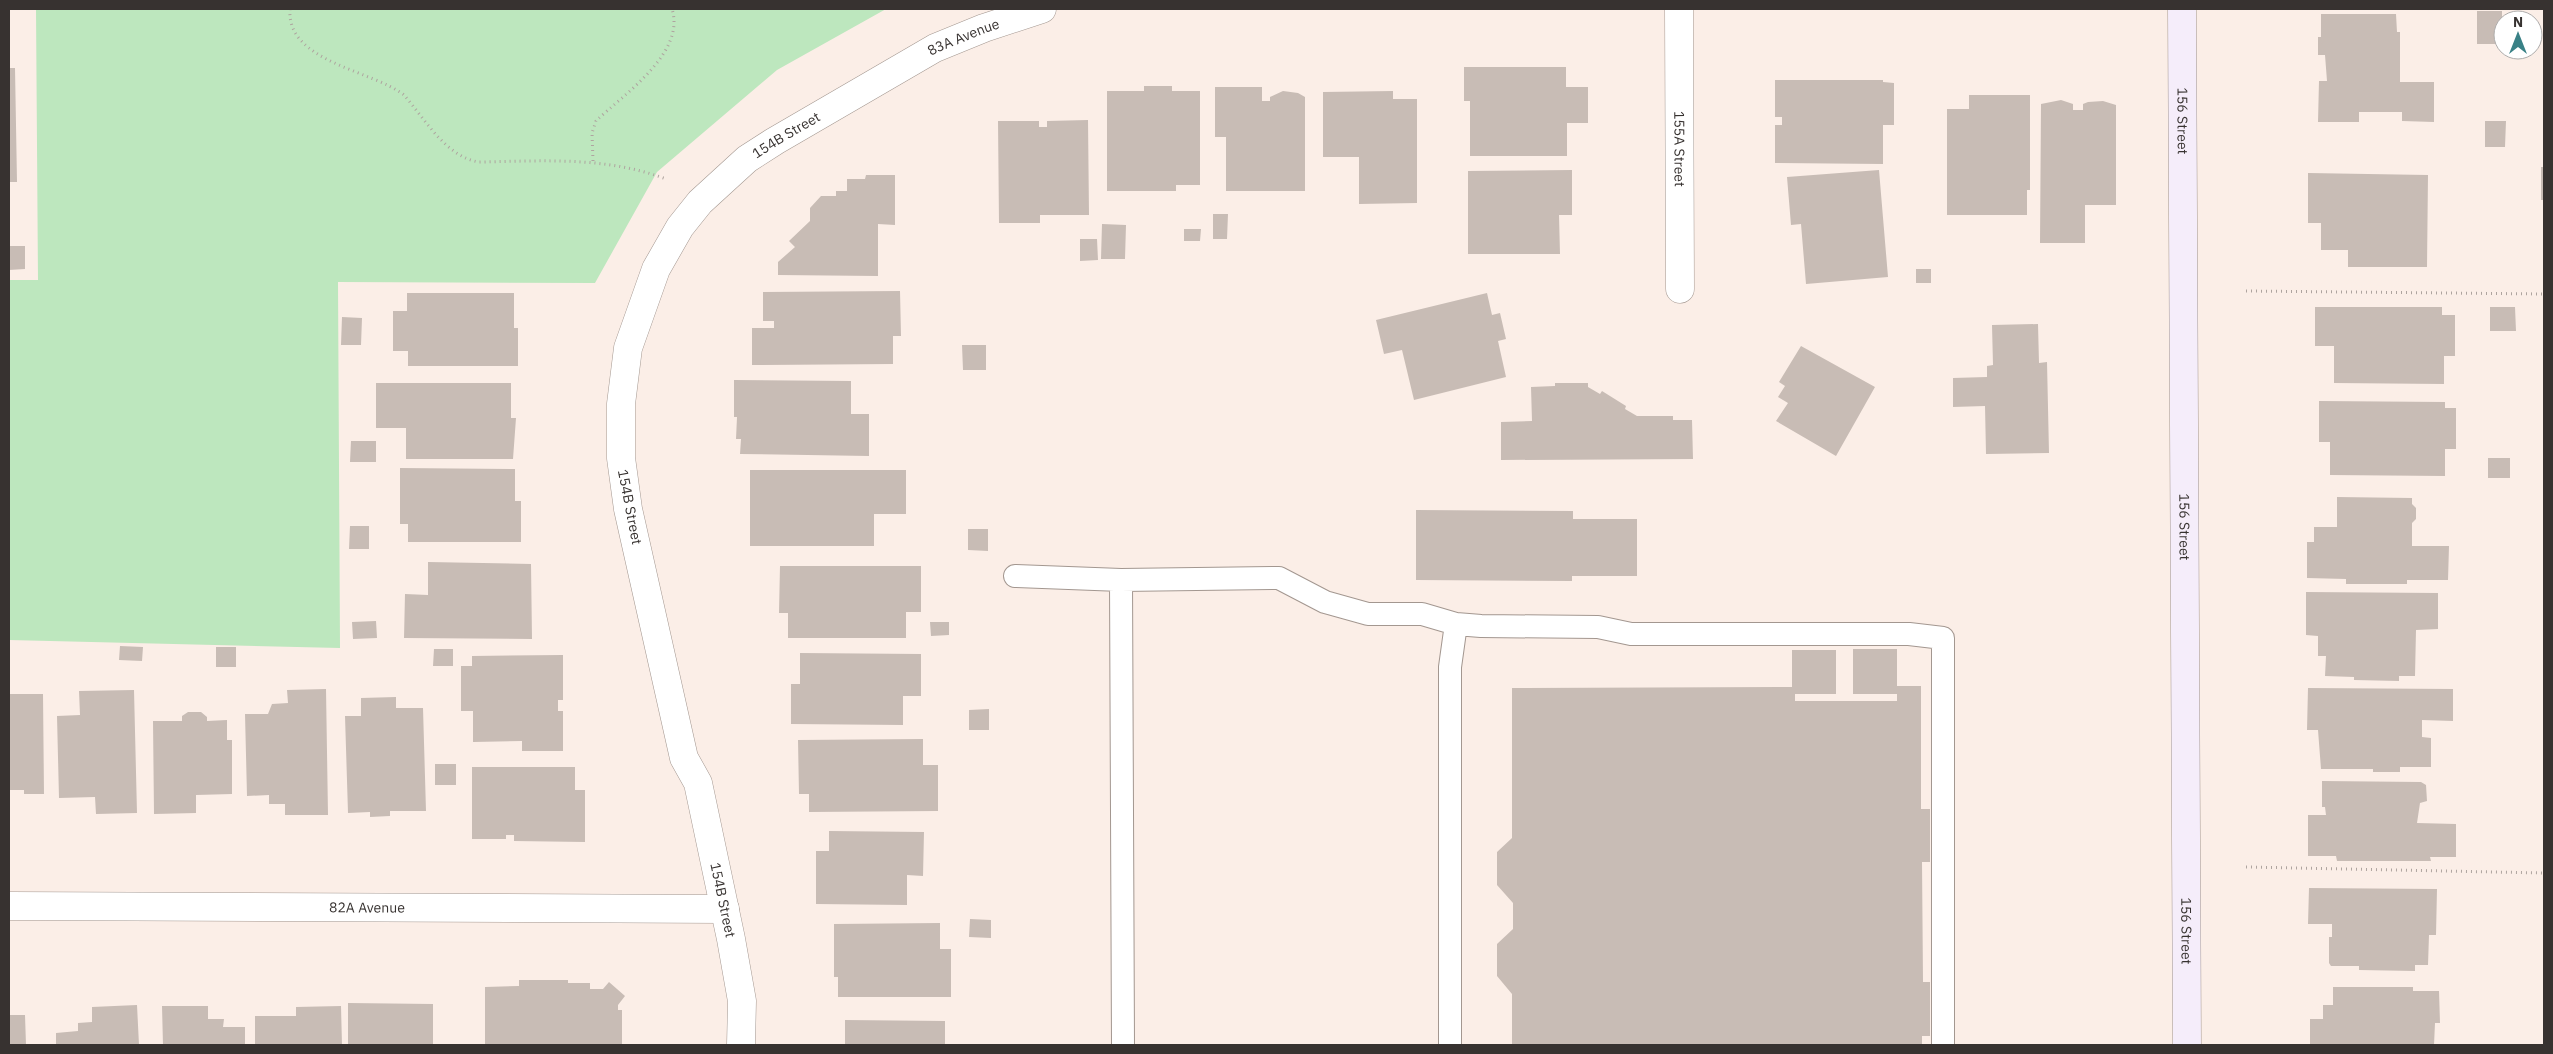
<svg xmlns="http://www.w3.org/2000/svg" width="2553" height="1054" font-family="'IBM Plex Sans',sans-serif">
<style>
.green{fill:#bde7be}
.building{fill:#c8bcb5}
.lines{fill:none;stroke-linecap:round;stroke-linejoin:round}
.lane-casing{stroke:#a39790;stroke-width:24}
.street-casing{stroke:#a39790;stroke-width:29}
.secondary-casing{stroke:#a39790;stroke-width:29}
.path{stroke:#aea49f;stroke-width:3;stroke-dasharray:1 4;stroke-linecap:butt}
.lane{stroke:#fff;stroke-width:22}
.street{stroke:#fff;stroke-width:28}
.secondary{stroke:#f5edfa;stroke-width:28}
.labels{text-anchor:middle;stroke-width:4.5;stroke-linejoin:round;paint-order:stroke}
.street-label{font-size:14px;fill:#373230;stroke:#fff}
</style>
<rect width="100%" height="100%" fill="#fbeee7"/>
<!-- green -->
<path class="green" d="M36 9H886L777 70 657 172 595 283 338 282 340 648 9 640V280H38Z"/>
<!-- building -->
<path class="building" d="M2477 11H2502V44H2477Z
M2321 14H2396L2397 32H2400V82H2434V122L2402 121V112H2359V122H2318L2319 81H2327L2325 55H2318V37H2321Z
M1464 67H1566V87H1588V123H1567V156H1470V101H1464Z
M9 68H15L17 182H9Z
M1775 80H1883V82L1894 83V125H1883V164L1775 163V125H1782V117H1775Z
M1144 86H1172V91H1200V185H1176V191H1107V91H1144Z
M1215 87H1262V101H1270V97L1283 91 1298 93 1305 97V191H1226V137H1215Z
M1393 91V99H1417V203L1359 204V157H1323V92Z
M1969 95H2030V190H2027V215H1947V109H1969Z
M2061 100 2073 104V110H2083V104L2088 102 2103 101 2116 105V205H2085V243H2040L2041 104Z
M1088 120 1089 215H1040V223H999L998 121H1039V127H1047V121Z
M2485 121H2506L2505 147H2485Z
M2541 167H2544V200H2541Z
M1572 170V215H1559L1560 254H1468V171Z
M1879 170 1888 277 1806 284 1801 224 1791 225 1787 177Z
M2308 173 2428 175 2427 267H2348V250H2321V223H2308Z
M866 175H895V225L878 224V276L778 275V262L795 247 789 241 810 221V208L821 196H836V191H847V179H865Z
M1213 214H1228L1227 239H1213Z
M1102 224 1126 225 1125 259H1101Z
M1184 229H1201L1200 241H1184Z
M1080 239H1097L1098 260 1080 261Z
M9 246H25V269L9 270Z
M1916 269H1931V283H1916Z
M900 291 901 336H893V364L752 365V328H774V321H763V292Z
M407 293H514V328H518V366H408V351H393V311H407Z
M1487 293 1492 315 1500 313 1506 339 1498 341 1506 377 1414 400 1402 350 1384 354 1376 320Z
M2315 307H2442V315H2455V356H2444V384L2334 383V346H2315Z
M2490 307H2515L2516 331H2490Z
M342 317 362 318 361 345H341Z
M2038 324 2039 363 2047 362 2049 453 1986 454 1985 406 1953 407V378L1987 377V366L1993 365 1992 325Z
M962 345H986V370H963Z
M1801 346 1875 387 1836 456 1776 421 1788 403 1778 397 1785 386 1779 382Z
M734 380 851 381V414H869V456L740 454 741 439H736L737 417H734Z
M376 383H511V418H516L513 459H406V428H376Z
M1555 383H1588V387L1600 394 1602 391 1626 406 1625 409 1637 416H1673V420H1692L1693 459 1501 460V422L1532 421 1531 387 1555 386Z
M2319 401 2445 402V408H2456V449H2445V476L2330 475V442H2319Z
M351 441H376V462H350Z
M2488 458H2510V478H2488Z
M400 468 515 469V501H521V542H408V524H400Z
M750 470H906V514H874V546H750Z
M2337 497 2412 498V504L2416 508V519L2412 523V546H2449L2448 580H2407V584H2346V579L2307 578V542H2314V527H2337Z
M1416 510 1573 511V519H1637V576H1572V581L1416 580Z
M350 526H369V549H349Z
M968 529H988V551L968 550Z
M428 562 531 564 532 639 404 638 405 594 428 595Z
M780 566H921V612H906V638H788V613H779Z
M2306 592 2438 593V629L2416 630 2415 676H2399V681L2354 680V677L2325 676 2326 656H2318V636L2306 635Z
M376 621 377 638 353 639 352 622Z
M930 622H949V635L931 636Z
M120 646 143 647 142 661 119 660Z
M216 647H236V667H216Z
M434 649H453V666H433Z
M1853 649H1897V686H1921V809H1930V862H1922L1923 982H1930V1036H1922V1045H1512V994L1497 976V944L1513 929V903L1497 885V852L1512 838V688L1792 687V650H1836V694H1795V701H1897V694H1853Z
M800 653 921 654V696H903V725L791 724V684H800Z
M563 655V700H558V711H563V751H522V741L473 742V711H461V666H472V656Z
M2308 688 2453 689V721L2422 720V737L2431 738V767H2400V772H2373V769H2321L2318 730H2307Z
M326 689 328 815H285V804H269V795L247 796 245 714H268L272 704 288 703 287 690Z
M134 690 137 813 96 814 95 797 59 798 57 716 80 715 79 691Z
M9 694H43L44 794H24V790H9Z
M396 697V708H423L426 811H390V816L370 817V812L348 813 345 716H361V698Z
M989 709V730H969V710Z
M188 712H201L207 717V721L227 720V740H232V794L196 795V813L154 814 153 721H182V716Z
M923 739V765H938V811L809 812V794H799L798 740Z
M435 764H456V785H435Z
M472 767H575V790H585V842L514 841V835H506V839H472Z
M2322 781 2421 782 2426 785 2427 801 2420 803 2417 823 2456 824V857H2430L2431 861H2337L2336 856H2308V815H2326L2325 807H2322Z
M829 831 924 832 923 876 907 875V905L816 904V851H829Z
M2309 888 2437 889 2436 935H2429L2428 965H2415V971L2359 970V966H2331L2329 963V937H2332V924H2308Z
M970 919 991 920V938L969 937Z
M940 923V949H951V997H838V977H834V924Z
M519 980H568V983H590V989H603L609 982 625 996 618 1005V1010H622V1045H485V987L519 986Z
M2333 987H2413V991H2439L2440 1023H2435L2434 1045H2310V1019H2323V1005H2333Z
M348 1003 433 1004V1045H348Z
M137 1005 139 1045H56V1033L78 1031V1023L92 1022V1007Z
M162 1006H208V1019H224L223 1027H245V1045H163Z
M341 1006 342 1045H255V1016H296V1007Z
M9 1015H25L26 1045H9Z
M845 1020 945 1021V1045H845Z"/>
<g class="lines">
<!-- lane casing -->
<g class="lane-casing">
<path id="lane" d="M1015 576 1121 580 1279 578 1325 602 1368 614H1422L1456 624
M1121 580 1123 1045
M1450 1045V667L1456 624 1481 626 1598 627 1631 634H1909L1943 638V1045"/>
</g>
<!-- street casing -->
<g class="street-casing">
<g id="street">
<path id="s1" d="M1679 9 1680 289"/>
<path id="s2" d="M9 906 725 909"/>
<path id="s3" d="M741 1045 742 1001 731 939 698 783 684 758 628 509 621 458V404L628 348 656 269 680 227 700 202 747 159 775 141 935 48 984 28 1042 9"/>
</g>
</g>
<!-- secondary casing -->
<g class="secondary-casing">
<g id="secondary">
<path id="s4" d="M2182 9 2187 1045"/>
</g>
</g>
<!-- path -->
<path class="path" d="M290 9C286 62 372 70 404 95 425 119 446 157 479 162 543 161 605 156 666 179
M593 161 592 133 596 121C624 94 686 53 672 9
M2246 291 2544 294
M2246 867 2544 873"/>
<!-- lane -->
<use href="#lane" class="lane"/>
<!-- street -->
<use href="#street" class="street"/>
<!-- secondary -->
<use href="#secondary" class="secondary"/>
</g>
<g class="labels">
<!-- street labels -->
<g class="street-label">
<text dy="5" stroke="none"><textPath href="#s3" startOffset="1189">83A Avenue</textPath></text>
<text dy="5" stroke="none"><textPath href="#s4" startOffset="112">156 Street</textPath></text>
<text dy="5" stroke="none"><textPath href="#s3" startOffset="986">154B Street</textPath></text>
<text dy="5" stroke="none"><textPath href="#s1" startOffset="140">155A Street</textPath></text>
<text transform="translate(630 507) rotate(79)" y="5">154B Street</text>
<text dy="5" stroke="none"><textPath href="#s4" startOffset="518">156 Street</textPath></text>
<text transform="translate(723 900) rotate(78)" y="5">154B Street</text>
<text dy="5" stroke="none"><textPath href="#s2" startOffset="358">82A Avenue</textPath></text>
<text dy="5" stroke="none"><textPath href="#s4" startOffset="922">156 Street</textPath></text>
</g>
</g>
<!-- border -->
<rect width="2553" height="1054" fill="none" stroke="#373230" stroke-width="20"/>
<!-- north arrow -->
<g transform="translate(2518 35)"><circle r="24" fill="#ffffff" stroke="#afadac"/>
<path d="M0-4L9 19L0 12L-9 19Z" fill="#398186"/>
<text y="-8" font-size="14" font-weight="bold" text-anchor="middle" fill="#373230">N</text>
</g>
</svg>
